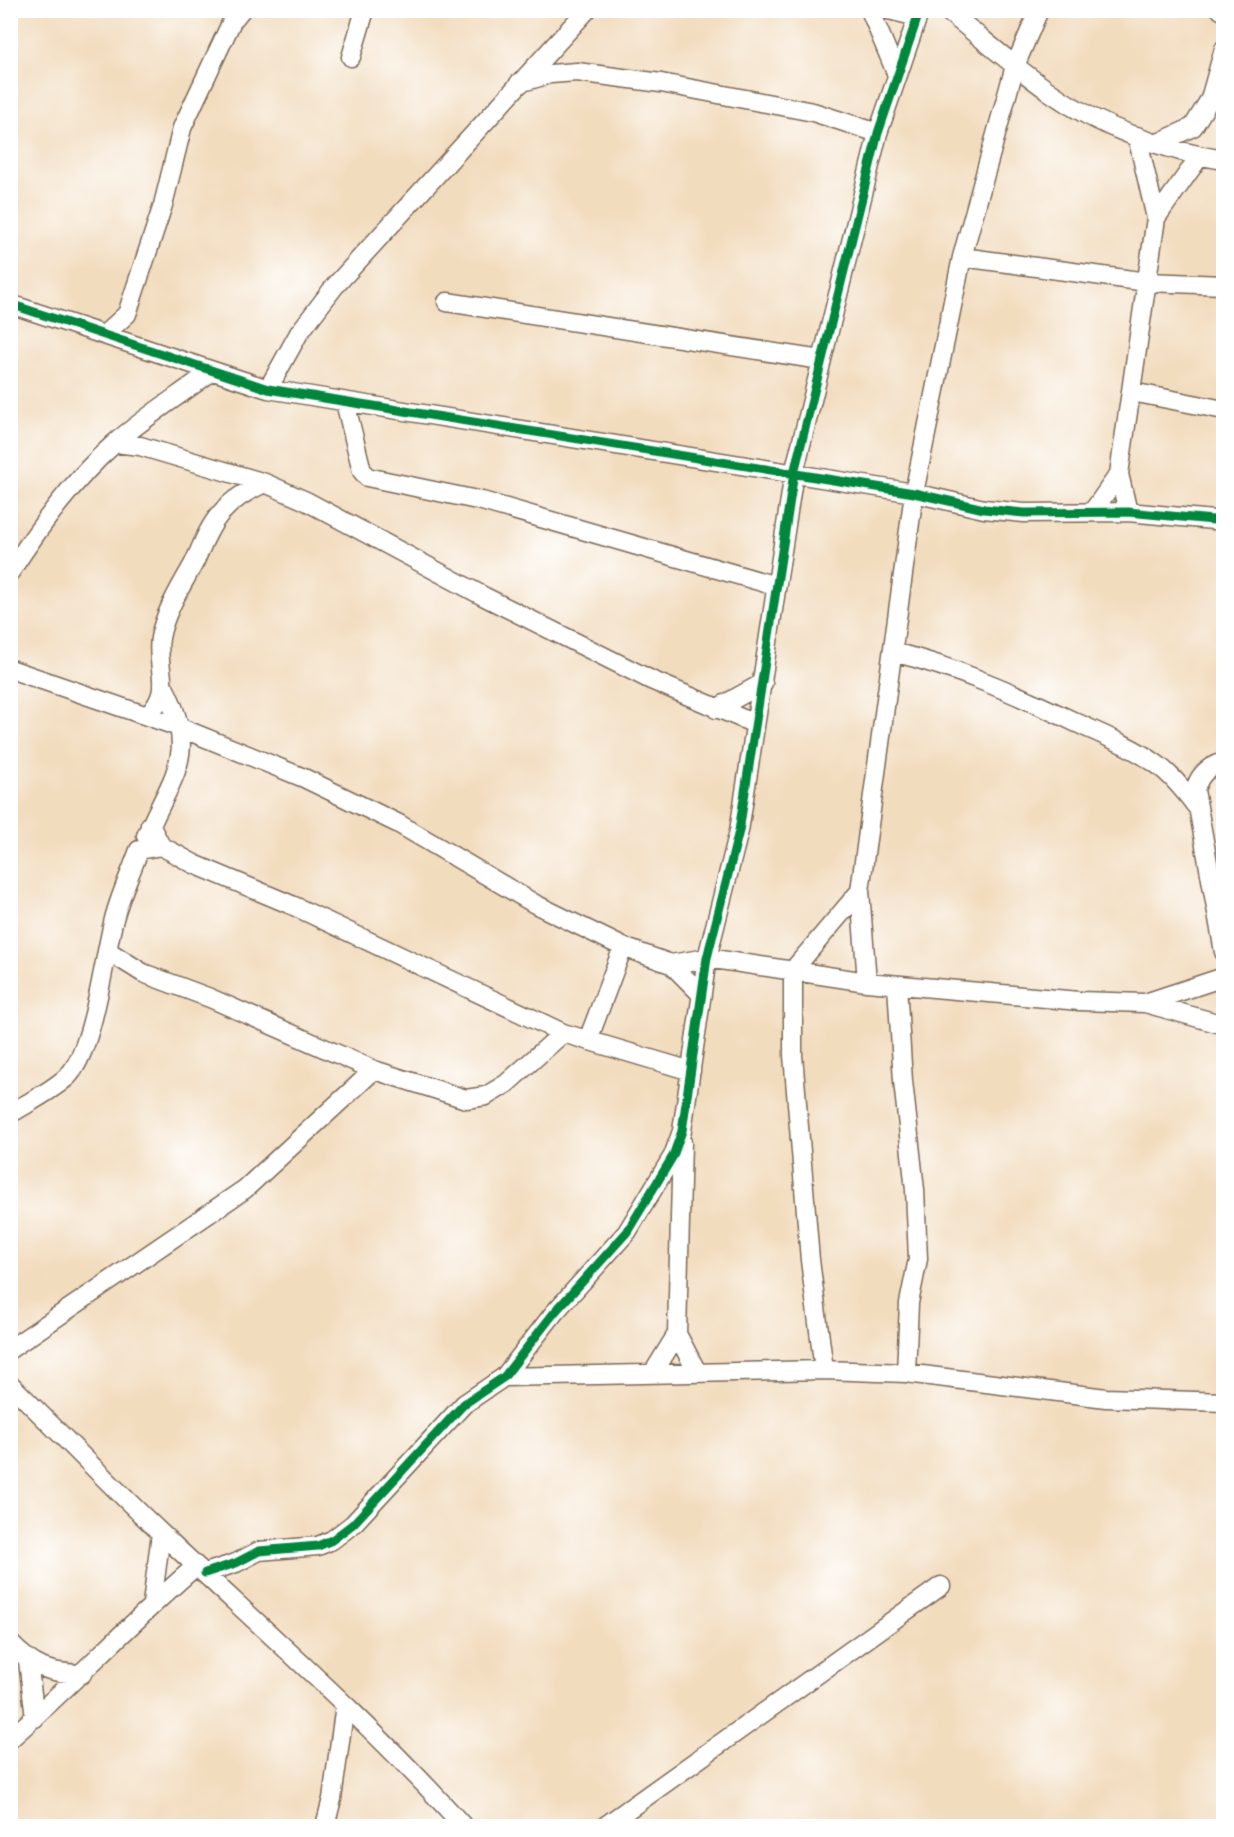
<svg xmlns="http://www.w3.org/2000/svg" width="1234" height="1837" font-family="Itim,sans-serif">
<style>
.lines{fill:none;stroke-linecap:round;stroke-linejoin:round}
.street-casing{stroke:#7b6856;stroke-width:21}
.street{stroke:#fff;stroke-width:18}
.cycleway-casing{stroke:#fff;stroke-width:13}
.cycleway{stroke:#00873e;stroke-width:9}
</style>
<rect width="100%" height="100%" fill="#fff"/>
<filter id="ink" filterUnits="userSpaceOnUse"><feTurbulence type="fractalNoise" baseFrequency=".0167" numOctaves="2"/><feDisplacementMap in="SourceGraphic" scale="12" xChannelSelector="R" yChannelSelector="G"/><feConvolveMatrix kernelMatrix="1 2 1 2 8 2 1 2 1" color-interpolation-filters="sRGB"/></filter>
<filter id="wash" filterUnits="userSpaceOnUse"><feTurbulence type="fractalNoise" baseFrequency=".008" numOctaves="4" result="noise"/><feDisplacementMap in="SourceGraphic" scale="24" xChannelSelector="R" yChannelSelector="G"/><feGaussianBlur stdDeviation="1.35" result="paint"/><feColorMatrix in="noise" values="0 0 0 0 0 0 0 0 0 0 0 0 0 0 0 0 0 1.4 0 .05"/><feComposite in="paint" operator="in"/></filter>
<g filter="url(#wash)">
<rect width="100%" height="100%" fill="#f2dcbe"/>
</g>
<g filter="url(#ink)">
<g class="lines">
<!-- street casing -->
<g class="street-casing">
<path id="street" d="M870 10 897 75
M889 10 917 17
M946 10C981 37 1014 67 1050 92 1099 127 1165 151 1224 160
M1221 10 1224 11
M351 57 365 10
M519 83 550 74 577 72 661 83 813 112 878 133
M1158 143 1193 127 1210 99 1224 49
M1156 218 1200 156
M962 257 1147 282 1224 285
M447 302 821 360
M10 304 268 389 914 493 984 509 1024 513 1128 512 1224 521
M104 335 127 314 163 205 182 128 232 21 241 10
M268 389 299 333 334 287 587 10
M1132 392 1224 410
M345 402 362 471 367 477 482 501 776 586
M115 443 140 446 265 483 306 501 485 597 651 680 755 724
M1093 511 1119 474
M1128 512 1119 474 1156 218 1137 136
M10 572C40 526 74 479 115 443 145 417 180 395 212 371
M893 652C958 668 1016 694 1077 723 1103 735 1131 746 1155 763 1171 774 1184 790 1196 806
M10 669 179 727 304 778 399 824 535 904 623 947 671 964 702 995
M716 709 763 683
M147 716C175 689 155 670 160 638 165 611 181 587 194 563 202 546 208 528 220 514 233 499 247 491 265 483
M1224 762C1208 766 1199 775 1195 790L1224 952
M150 825 161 846 194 864 294 906 563 1033 691 1071
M146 836C173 774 199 754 164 687
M108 951 143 973 210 998 374 1070 466 1099 486 1096 506 1084 563 1033
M671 964 707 958 867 982 1079 1001 1145 1003 1224 1025
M867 982 860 891 914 493 962 257 1015 66 1039 10
M897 985 903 1081 915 1190 918 1259 909 1303 906 1373
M1145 1003 1224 977
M588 1040 623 947
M10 1114C29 1102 52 1091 68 1076 94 1049 104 956 114 919 120 895 131 873 139 850L161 846
M682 1142 677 1334 697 1372
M10 1349 245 1189 374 1070
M824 1370 810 1260 793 1055V970L860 891
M653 1373 677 1334
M504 1377 824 1370 906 1373 1106 1398 1224 1402
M10 1384C61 1434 111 1486 163 1535 265 1631 370 1722 463 1826
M205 1573 236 1563 259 1551 318 1546 332 1540 353 1524 464 1404 504 1377 554 1313 627 1232 673 1156 682 1131 707 958 739 831 794 473 878 133 920 10
M152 1604 161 1533
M10 1643C34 1668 48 1673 82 1674
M28 1661 35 1718
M10 1739C74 1683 132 1621 196 1566
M325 1826 332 1799 345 1705
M605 1826 941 1586"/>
</g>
<!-- street -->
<use href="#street" class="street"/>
<!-- cycleway casing -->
<g class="cycleway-casing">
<path id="cycleway" d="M10 304 268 389 914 493 984 509 1024 513 1128 512 1224 521
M205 1573 236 1563 259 1551 318 1546 332 1540 353 1524 464 1404 504 1377 554 1313 627 1232 673 1156 682 1131 707 958 739 831 794 473 878 133 920 10"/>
</g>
<!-- cycleway -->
<use href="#cycleway" class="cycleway"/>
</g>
</g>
<!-- margin -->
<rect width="1234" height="1837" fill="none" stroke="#fff" stroke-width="36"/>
</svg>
